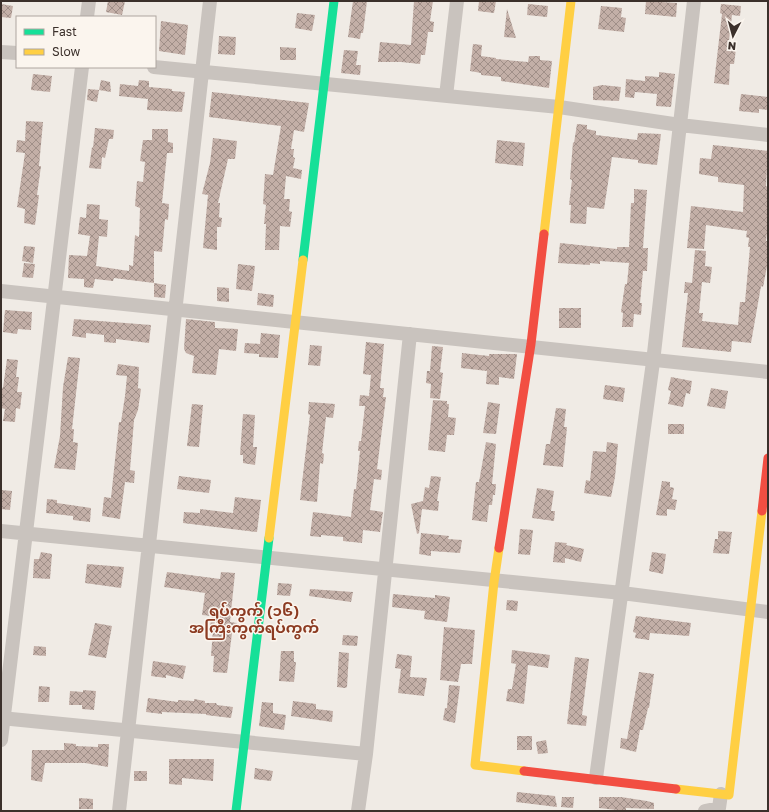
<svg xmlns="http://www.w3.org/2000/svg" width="769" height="812" font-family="'Golos Text','Noto Sans Myanmar',sans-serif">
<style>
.building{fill:url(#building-cross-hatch)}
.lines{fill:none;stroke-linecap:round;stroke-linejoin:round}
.street{stroke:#c9c3be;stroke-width:14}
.fast{stroke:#16e098;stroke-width:9}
.slow{stroke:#ffcf43;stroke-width:9}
.jam{stroke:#f24e42;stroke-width:9}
.labels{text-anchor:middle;stroke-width:3;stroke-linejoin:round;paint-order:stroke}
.quarter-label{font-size:15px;font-weight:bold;fill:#8c3b22;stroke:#fbf5ee}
</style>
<defs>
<pattern id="building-cross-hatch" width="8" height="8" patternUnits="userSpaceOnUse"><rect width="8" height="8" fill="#c3afa7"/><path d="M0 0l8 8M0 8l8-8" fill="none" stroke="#a08f88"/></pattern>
</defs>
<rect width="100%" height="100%" fill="#f0ebe5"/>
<!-- building -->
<path class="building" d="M108 1H125L122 15 106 12Z
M353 1H367L363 33H361L360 39 348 37Z
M414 1H433L430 21 434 22 433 32H428L425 55H421L420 64 401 62H378L380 42 411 45Z
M479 1H496L494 13 478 11Z
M646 1 677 3 676 17 645 14Z
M1 4 13 6 11 18 1 17Z
M528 4 548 6 547 17 527 15Z
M721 4 741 6 740 16 732 15 728 49H736L734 64H730L729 85 714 83 722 14 720 13Z
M601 6 622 8 621 17 626 18 624 32 598 29Z
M507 9 516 38 504 37Z
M297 13 315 15 312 31 295 28Z
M161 21 188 25 185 55 159 51Z
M219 36 236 37 235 55 218 54Z
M473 44 482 45 481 56 496 58V59L528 62 529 56H540V60L552 61 549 88 501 81V77L481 75V73L470 71Z
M280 47 296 48V60H280Z
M344 50 358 51 356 65H361L360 75 341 73Z
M659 72 675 74 671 107 656 106 657 94 635 92 634 98 625 97 626 79 645 81V76L659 77Z
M33 74 52 76 50 92 31 90Z
M101 80 110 82 111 92 99 90Z
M139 80 149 81V87L172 89V91L185 92 182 112 147 110 148 99 119 96 120 84 138 86Z
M602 85 621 87 619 101 593 100V87Z
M88 89 99 90 97 102 87 100Z
M212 92 309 103 304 132 294 130 291 149H294L293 157 295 158 293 168 302 170 301 179 286 176 284 199H290L289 211 292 212 290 227 280 226 279 250H265L266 224H264L266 205 263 204 265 174 273 175 281 126 209 117Z
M741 94 768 97V110L759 109V113L739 111Z
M26 121 43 122 39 166H41L37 195H39L35 225 24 223 25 209 17 207 25 153 16 152 17 140 25 141Z
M577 124 587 125V129L596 131V135L637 140 638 133 661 134 657 165 638 163V160L612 157 604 209 587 207 586 224 570 223 571 205H569L572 180 570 179 573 142 574 143Z
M95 128 114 130 113 139H109L105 158 102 157 101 169 89 168 92 147 93 148Z
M152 129H168V142L173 143V153H167L162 203 169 204 168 220 165 219 162 252 154 251V283L114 278 113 281 95 279 93 288 84 287V279L68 278 69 255 87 256 90 236 78 234 80 217 86 218 87 204 100 205 99 219 108 220 107 237 99 236 96 266 129 271V265L133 266 135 235 139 237 140 208 135 206 137 181 143 182 145 162 140 161 143 140H152Z
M213 138 237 141 235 159H228L218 203H220L219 217 222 218 221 227H217V250L203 248 208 195 202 194 210 163Z
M497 140 525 143 523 166 495 163Z
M713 145 768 151 766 186 768 187V225L766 241H768V261L763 287 761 286 751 343 732 341 731 352 682 347 688 293H684L685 282 692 283 695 250 706 251 705 266 712 267 710 283 702 282 699 313H703L702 321 738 325 740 302H745L750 247H748L749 238 746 237 747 231 706 225 704 249 687 248 691 206 743 212 744 185 718 182V177L699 174 700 158 711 159Z
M634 189 647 190 643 248H648L647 271H643L640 303H642L641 315 634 314 633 327H622L623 313 621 312 625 284H627L629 263 600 261V264L590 263V265L558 263 560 243 617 249V247H629L631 203H634Z
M24 246 35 247 33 263 22 261Z
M24 263 35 264 33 278 22 277Z
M238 264 255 266 252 291 236 289Z
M154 283 166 285 165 298 154 297Z
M217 287 229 288V302L217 301Z
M258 293 274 295 273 307 257 305Z
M559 308H581V328H559Z
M5 310 32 312 31 330 18 329 17 334 3 332Z
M74 319 151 325 149 343 116 339V343L104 342V335L86 333V338L72 336Z
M186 319 215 322V328L238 329 236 351 219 349 216 375 192 373 194 356 186 353 184 349Z
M261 333 280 335 278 358 259 357V354L244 353 245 343 260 344Z
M366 342 384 344 380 388H384L383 397H386L377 469 382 470 381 480 374 479 370 510 383 512 380 532 363 530 362 543 343 541V537L321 535V537L310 536 313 512 351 517 354 489H356L360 451H358L359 441H361L365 406H359L360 395 369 396 371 375 363 374Z
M310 345 322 346 320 366 308 365Z
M432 346 443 347 440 372 443 373 440 399 430 398 431 384 426 383 427 371H430Z
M462 353 489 356V354H517L514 379 499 377V385L486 384 487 371 461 368Z
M68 357 80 358 72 429H74L73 442 78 443 75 470 54 468 60 436 63 387Z
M7 359 18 360 16 377H19L17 392H22L20 409 16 408 15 422 3 421 5 409 1 408V387L3 388Z
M118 364 139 367 138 388 141 389 138 410 134 420 130 470 135 471 134 483 125 482 120 519 102 516 104 497 111 498 119 422H121L125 396 127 376 116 375Z
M671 377 692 381 690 394 686 393 683 407 668 404 671 391 668 390Z
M605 385 625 388 623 402 603 399Z
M711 388 728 391 725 409 707 406Z
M433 400 447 401V404H449L448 417 456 418 454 435H447L445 452 428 450Z
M309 402 335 404 333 418 326 417 322 453 324 454 323 464 320 463 317 502 300 500 310 415 308 414Z
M488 402 500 404 496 434 483 433Z
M192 404 203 405 199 447 187 446Z
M556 408 566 409 564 427H567L563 467 543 465 546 444H550Z
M243 414 255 415 253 447H257L255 465 243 463V455H240Z
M668 424H684V434H668Z
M486 442 496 444 492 484H496L495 495H493L492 505H489L487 522 472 520 476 482H479Z
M607 442 618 444 615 477 611 497 584 493 586 480 590 481 593 451 606 452Z
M179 476 211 480 209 493 177 489Z
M431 476 441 477 437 501H439L438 511 422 509 419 533 417 534 411 504 423 501 425 487 429 488Z
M662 481 670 482V487L674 488 672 499 677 500 675 510 667 509V516L656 515Z
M537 488 554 491 551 511H555L554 521 532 518Z
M1 490 12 491 10 510 1 509Z
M235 497 261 500 257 532 183 523 184 512 200 513V509L233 513Z
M47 499 57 500V503L91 508 90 522 73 520V516L46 513Z
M520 529 533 530 530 555 518 554Z
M718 531 732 532 729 554 713 553 715 539H718Z
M421 533 449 536 448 539 462 540 460 553 431 551V556L419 554Z
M555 542 567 543 566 545 584 549 581 562 565 558V563L553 562Z
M41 552 52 554 50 579 33 578 34 559H39Z
M652 552 666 554 663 574 649 571Z
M87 564 124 567 121 588 85 583Z
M167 572 220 579 221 572 235 573 230 622 237 623 235 633H232L227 673 213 672 214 656H211L213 630H209L212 616 202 615 205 593 164 587Z
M278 583 292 584 290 596 277 595Z
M310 589 353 592 351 602 309 596Z
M393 594 435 598V595L450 597 447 622 424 619 425 611 392 607Z
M507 600 518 601 517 611 506 610Z
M636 616 691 623 689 636 650 633 649 640 635 638 636 633 633 632Z
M95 623 112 626 106 658 88 655Z
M444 627 475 630 472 664H461L458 682 440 680Z
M343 635 358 636 357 646 342 645Z
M34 646 46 647V656L33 655Z
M512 650 550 655 548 668 528 665 524 704 506 701 508 689H512L516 664 511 663Z
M281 651H294V662H296L294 682 279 681Z
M339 652 349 653 347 687 345 688 337 687Z
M397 654 412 656 410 677 427 678 424 696 398 693 401 669 395 668Z
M575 657 589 659 582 715 587 716 586 726 567 724Z
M153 661 186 666 183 679 166 675V678L151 676Z
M639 672 654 674 649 708H648L643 730H640L636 752 620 748 621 738 627 739Z
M449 685 460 686 455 723 443 720 445 708H447Z
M39 686 50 687 49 702H38Z
M83 690 96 691 94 710 82 709V705H69L70 691 83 692Z
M148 698 178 702V700L194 701V699L205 701V703H216L217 705 233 707 231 718 206 715V714L162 712V714L146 712Z
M293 701 316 704V709L333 711 332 722 291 716Z
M262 702 273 703V713L286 715 284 730 259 726Z
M517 736H532V750H517Z
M546 740 548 753 538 754 536 742Z
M64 743 76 744V746L98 747V744H109L108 767 85 763H45L42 782 31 780 32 750H64Z
M169 759H214L213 781 182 778V785L169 784Z
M255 768 273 771 271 781 254 779Z
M134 771H147V781H134Z
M517 792 555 796 557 807 516 802Z
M562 797H574L573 808 561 807Z
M599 797H621L647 801 654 803V809L626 808V811L599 808Z
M79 798 93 799V809H79Z"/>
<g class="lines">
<!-- street -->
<path class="street" d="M87 17 89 1
M1 52 17 53
M154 67 559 107 680 125 768 135
M446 96 457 1
M1 291 768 372
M1 531 622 593 768 612
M1 718 366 754
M1 740 82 67
M596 778 653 362 694 1
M119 811 210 1
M358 811 366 754 410 334
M705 811 719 808 721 794"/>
<!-- fast -->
<path class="fast" d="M303 260 334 1
M236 811 269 538"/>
<!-- slow -->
<path class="slow" d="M544 234 571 1
M269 538 303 260
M499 548 494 582 475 765 524 771
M676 789 729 795 762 511"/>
<!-- jam -->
<path class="jam" d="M762 511 768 458
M499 548 531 344 544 234
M524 771 676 789"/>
</g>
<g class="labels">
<!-- quarter labels -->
<g class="quarter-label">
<text x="254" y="616">ရပ်ကွက် (၁၆)<tspan x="254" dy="17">အကြီးကွက်ရပ်ကွက်</tspan></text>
</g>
</g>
<!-- border -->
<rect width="769" height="812" fill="none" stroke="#3b302b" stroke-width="4"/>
<!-- legend -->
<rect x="16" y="16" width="140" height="52" fill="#fbf5ee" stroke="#aea6a0"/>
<rect x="24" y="29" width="20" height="6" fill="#16e098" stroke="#aea6a0"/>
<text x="52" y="36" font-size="12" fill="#3b302b">Fast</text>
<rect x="24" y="49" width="20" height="6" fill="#ffcf43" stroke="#aea6a0"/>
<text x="52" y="56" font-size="12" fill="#3b302b">Slow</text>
<!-- north arrow -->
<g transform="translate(733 36) rotate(186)" stroke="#fbf5ee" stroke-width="3" paint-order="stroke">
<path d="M0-3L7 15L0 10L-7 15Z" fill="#3b302b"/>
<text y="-6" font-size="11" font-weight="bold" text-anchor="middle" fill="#3b302b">N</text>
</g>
</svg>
